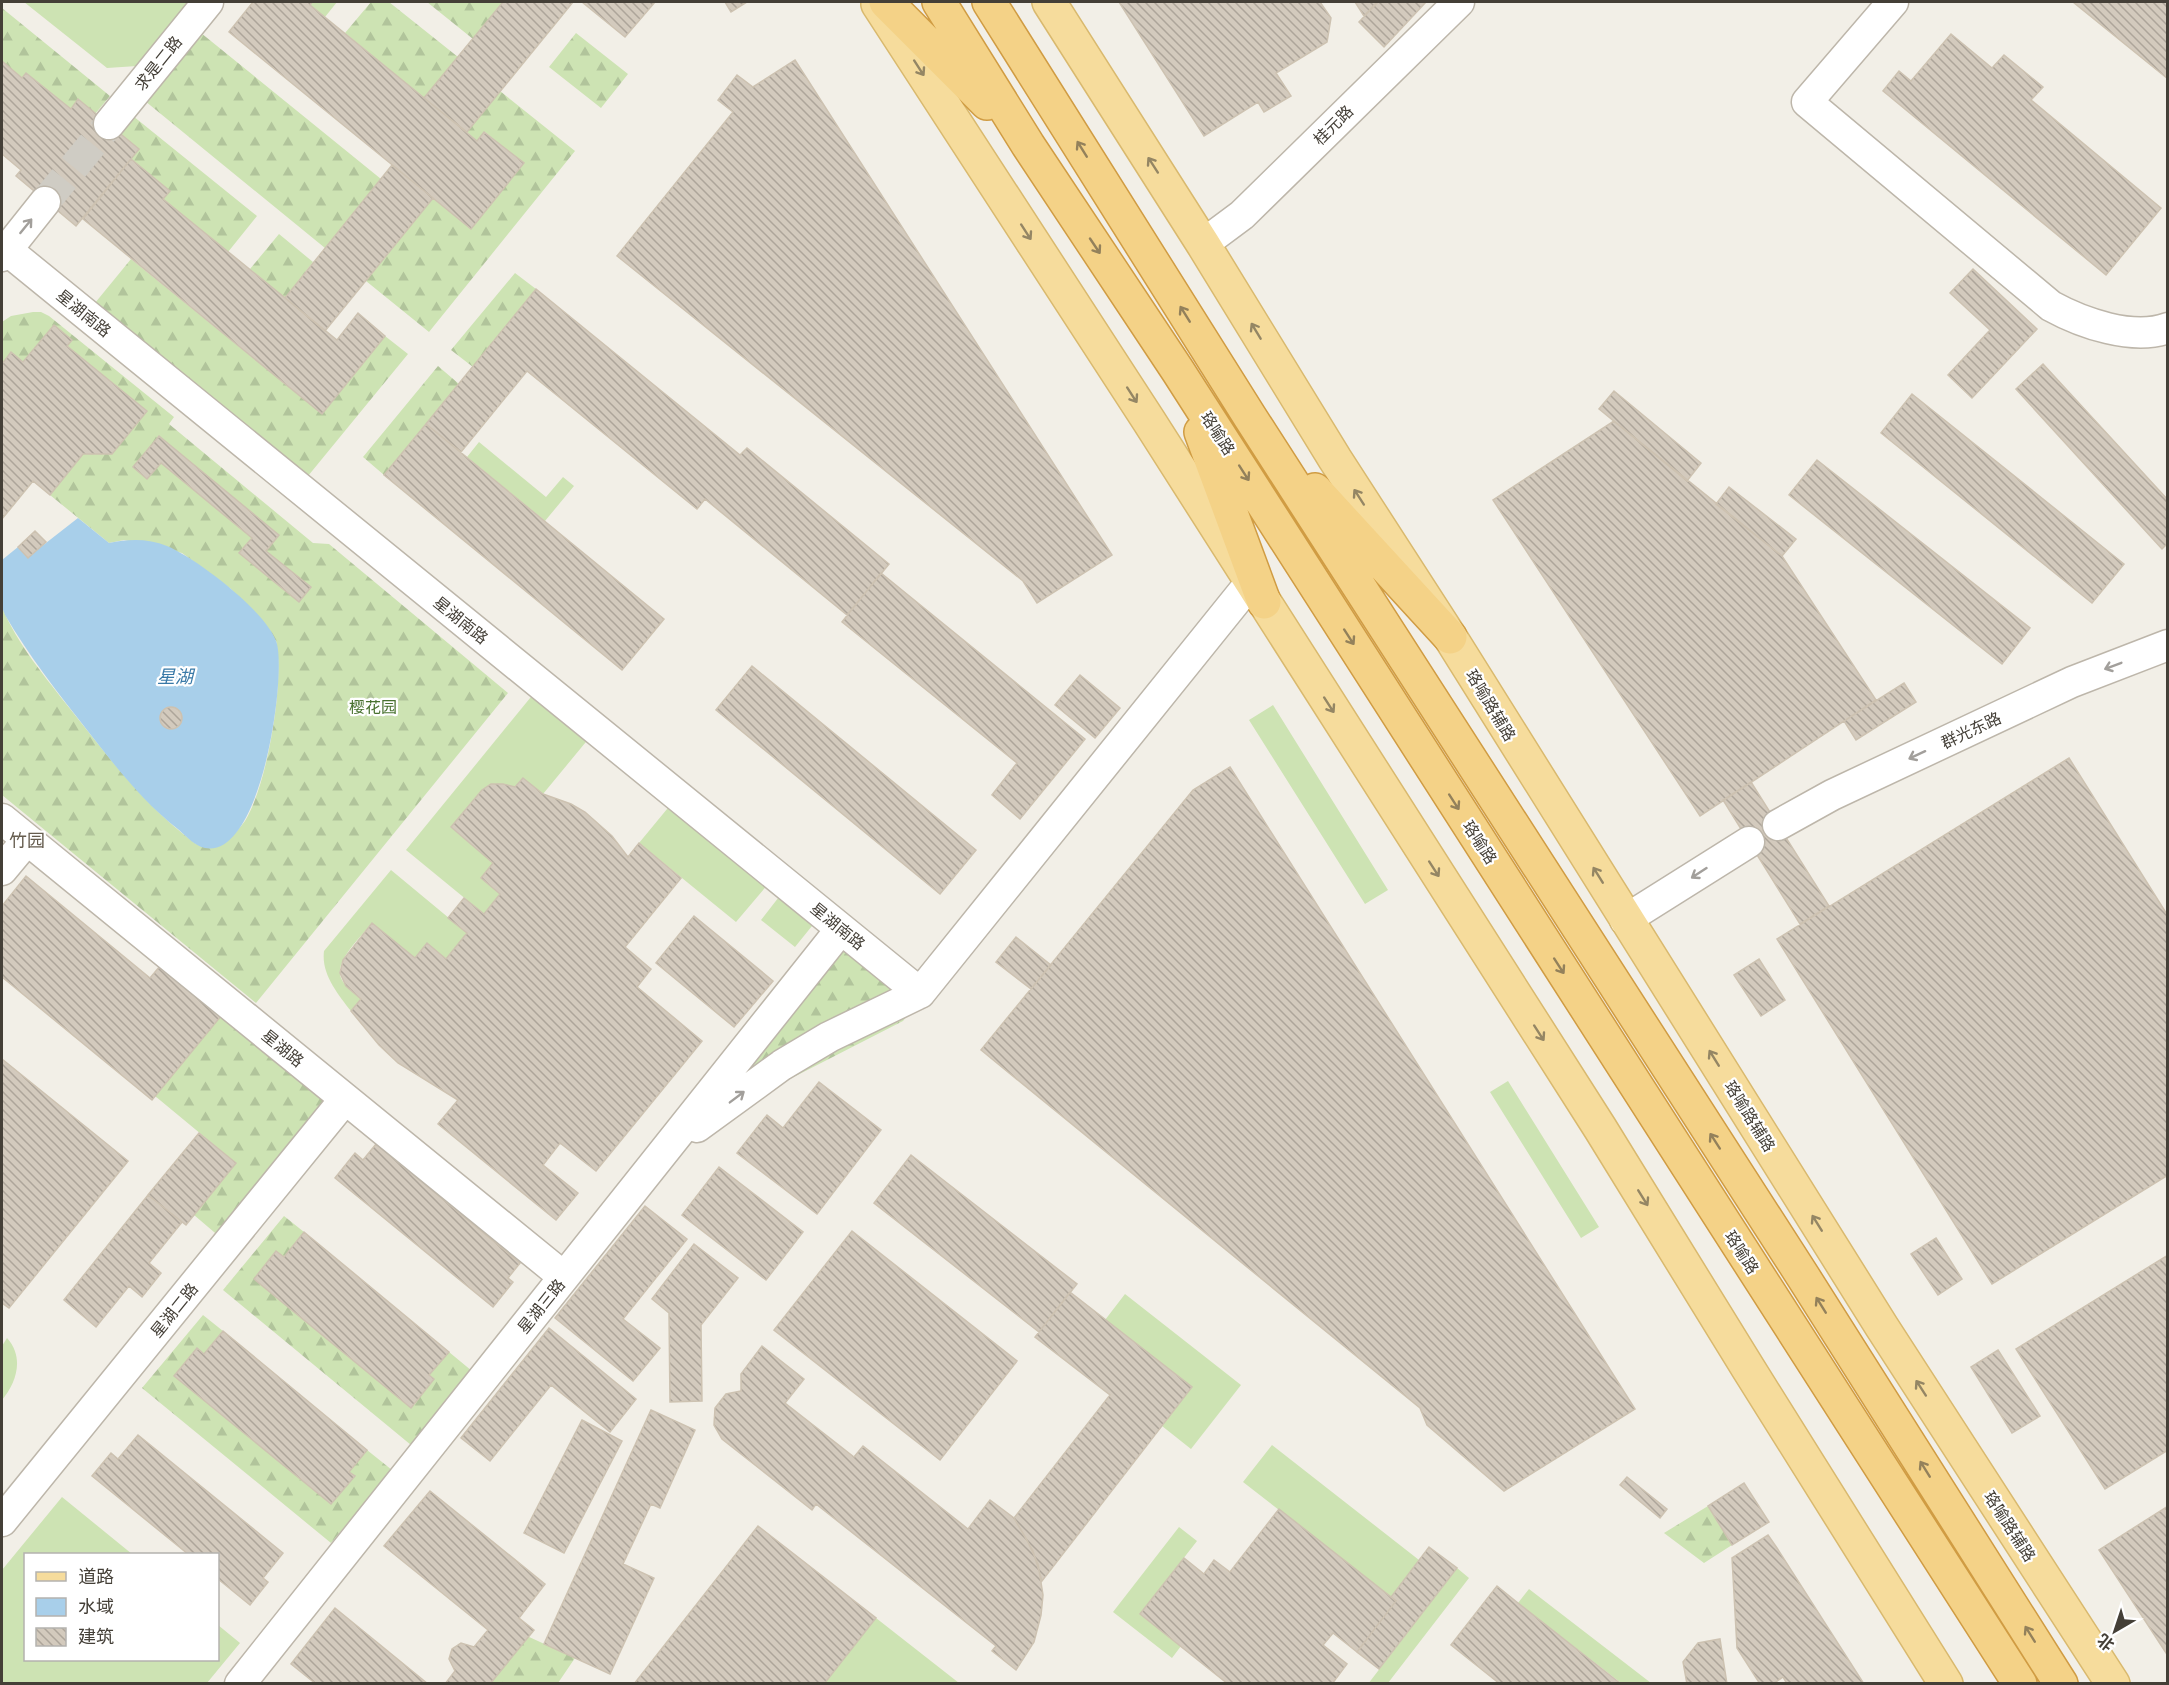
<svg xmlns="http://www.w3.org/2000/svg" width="2169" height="1685" font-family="'Space Grotesk','Noto Sans SC',sans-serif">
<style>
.grass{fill:#cde3b3}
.forest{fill:url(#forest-firs)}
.water{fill:#a8cfea}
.building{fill:url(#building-back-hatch);stroke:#cdc2b1;stroke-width:1.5}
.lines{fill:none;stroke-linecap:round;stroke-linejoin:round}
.minor-tunnel{stroke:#cfccc4;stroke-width:30;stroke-dasharray:30 15;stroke-linecap:butt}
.minor-casing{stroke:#bdb6aa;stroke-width:33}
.primary-casing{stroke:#d9b96e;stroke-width:36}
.trunk-casing{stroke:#d09c43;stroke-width:36}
.minor{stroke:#fff;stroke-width:30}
.primary{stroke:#f6dc9c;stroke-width:33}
.trunk{stroke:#f4d287;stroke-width:33}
.oneway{stroke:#948664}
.oneway2{stroke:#93815b}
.oneway3{stroke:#a29f9b}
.labels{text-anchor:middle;stroke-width:4.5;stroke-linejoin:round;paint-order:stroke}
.street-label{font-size:16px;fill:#443f37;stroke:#fff}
.park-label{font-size:16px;fill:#48712f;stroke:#fff}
.water-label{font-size:18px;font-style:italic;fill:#3979a7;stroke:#fff}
.neighbourhood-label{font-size:18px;fill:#665d4f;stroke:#fff}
</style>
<defs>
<pattern id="forest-firs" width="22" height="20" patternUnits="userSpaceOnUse" patternTransform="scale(1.5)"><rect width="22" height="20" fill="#cde3b3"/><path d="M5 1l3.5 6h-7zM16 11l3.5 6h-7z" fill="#b1c49b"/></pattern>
<pattern id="building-back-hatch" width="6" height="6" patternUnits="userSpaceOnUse" patternTransform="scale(1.5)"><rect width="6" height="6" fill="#d3cabd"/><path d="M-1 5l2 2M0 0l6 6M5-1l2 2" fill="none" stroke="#ada59a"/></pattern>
</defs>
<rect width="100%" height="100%" fill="#f2efe7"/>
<!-- grass -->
<path class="grass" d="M24 2H190L137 66 107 68Z
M479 442 546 497 563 477 574 486 545 521 467 457Z
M535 692 590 737 543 794 523 778 515 787 491 784 482 790 451 827 493 863 481 878 500 894 484 914 406 850Z
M1273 705 1388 890 1365 904 1249 720Z
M672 803 769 883 736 922 639 843Z
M391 870 467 933 446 959 427 943 415 958 372 923C362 936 334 961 341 978 345 987 354 993 361 999L351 1011C338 994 321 974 324 951Z
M782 893 816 921 795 947 761 920Z
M1508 1081 1599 1227 1581 1238 1490 1092Z
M1125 1294 1241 1385 1191 1449 1162 1426 1192 1387 1105 1320Z
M7 1338C25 1358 16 1383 2 1400V1346Z
M1272 1445 1419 1560 1391 1597 1243 1482Z
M62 1497 132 1554H26V1660H218V1625L240 1643 207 1683H2V1570Z
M1179 1527 1197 1541 1140 1614 1181 1646 1172 1658 1113 1612Z
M1457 1568 1469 1578 1388 1683 1368 1684Z
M1529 1589 1651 1683H1621L1518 1603Z
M876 1618 959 1683 824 1684Z"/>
<!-- forest -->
<path class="forest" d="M312 2H337L325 17 310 5Z
M371 2H389L458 57 424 98 345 33Z
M427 2H503L473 39Z
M2 8 110 96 95 114 79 100 71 109 26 73 22 78 2 61Z
M201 33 381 179 325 248 145 101Z
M576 33 628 74 601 108 549 67Z
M500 91 575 151 429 332 366 281 433 198 471 229 523 163 485 132 477 141 467 132Z
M133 116 257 216 228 252 163 199 170 191 131 159 139 149 119 133Z
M279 234 313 262 285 298 250 269Z
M131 259 322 414 385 336 408 354 308 476 95 303Z
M515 273 536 289 473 367 451 350Z
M33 312H41L49 316 174 417 169 424 313 543 329 544 508 693 256 1003 2 795V607C17 644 46 678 71 710 109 758 147 808 196 844L227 841C233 835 240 828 245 821 267 786 285 681 276 641L231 589 182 553 124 540 109 543 50 495 83 454H112L147 411 67 346 23 362 11 352 2 364V322L11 316Z
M438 366 459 384 384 475 363 457Z
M843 948 915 1006 903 1021 749 1100 731 1085Z
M221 1016 330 1106 221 1238 194 1215 236 1163 155 1096Z
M284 1216 304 1232 284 1257 276 1251 254 1279 412 1407 434 1379 429 1375 449 1352 472 1371 411 1445 223 1290Z
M203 1315 223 1331 204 1354 197 1348 175 1376 331 1504 354 1477 349 1472 367 1450 392 1470 331 1543 142 1388Z
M1708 1506 1732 1545 1704 1563 1664 1533Z
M527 1636 575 1658 558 1683 490 1684Z"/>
<!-- water -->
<path class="water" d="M78 518 109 543C128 539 148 538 167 546 196 558 269 613 277 644 286 680 261 859 205 848 195 846 187 837 179 830 143 802 115 766 87 730 58 693 29 656 5 615L2 607V560L18 547 28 557Z"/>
<!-- building -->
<path class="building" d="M253 2H312L310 5 477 141 484 132 524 163 471 229 229 32Z
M503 2H573L467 132 424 98Z
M582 2H655L625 37Z
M725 2H747L731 12Z
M1119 2H1320L1331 18 1327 42 1276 73 1291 96 1264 112 1258 102 1204 136Z
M1355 2H1377L1364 16Z
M1378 2H1426L1384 47 1359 22Z
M2073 2H2168V79Z
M1951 34 1992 68 2004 55 2043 87 2031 100 2161 208 2106 275 1883 91 1899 71 1911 81Z
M795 60 1112 555 1037 603 1023 581 617 256 733 112 718 100 737 75 753 87Z
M2 61 22 78 26 73 71 109 78 99 139 149 76 226 16 176 21 170 2 154Z
M131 159 170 191 163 199 337 340 358 313 385 336 322 414 83 219Z
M392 165 433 198 325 331 285 298Z
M1973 269 2037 329 1972 398 1948 375 1990 330 1950 293Z
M536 289 740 455 747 448 889 564 847 615 705 499 697 509 527 371 461 452 426 424Z
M54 325 72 340 67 346 147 411 112 454H83L50 495 33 481 2 519V364L11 352 23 362Z
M2043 364 2168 500V543L2162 549 2016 389Z
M1614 391 1701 463 1687 481 1599 409Z
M1912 394 2124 564 2092 603 1881 433Z
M1614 421 1782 556 1876 700 1700 816 1493 500Z
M426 424 664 619 622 670 384 475Z
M159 436 279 535 266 551 311 587 299 602 239 553 252 538 161 463 147 479 133 467Z
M1817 460 2030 628 2002 664 1789 495Z
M1729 487 1796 539 1782 556 1716 504Z
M35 531 46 542 28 558 18 547Z
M881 573 1085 739 1020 819 992 795 1017 763 842 622Z
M752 666 976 850 940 894 716 710Z
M1080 675 1120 708 1095 738 1055 705Z
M1904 683 1916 702 1856 740 1844 721Z
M160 718a11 11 0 1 1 22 0a11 11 0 1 1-22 0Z
M2069 758 2168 916V1175L1992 1284 1777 939Z
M1230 767 1635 1409 1504 1491 1427 1425 1420 1408 981 1050 1193 790Z
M523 778 543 794 571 804 585 812 612 836 628 857 639 843 681 878 625 947 651 969 637 987 702 1041 596 1171 560 1143 543 1165 578 1193 556 1220 438 1124 458 1100 398 1063 379 1045 351 1011 361 999 346 986 340 973 343 960 372 923 415 958 427 943 446 959 467 933 448 918 464 898 484 914 500 894 481 878 493 863 451 827 482 790 491 784H503L515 787Z
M1751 782 1829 906 1800 924 1723 800Z
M26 876 150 978 160 966 221 1016 152 1100 2 977V906Z
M694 916 773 981 734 1027 656 963Z
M1016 937 1051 965 1031 989 996 962Z
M1759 959 1785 1000 1761 1016 1734 975Z
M2 1059 128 1161 9 1308 2 1303Z
M819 1082 881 1130 817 1214 737 1153 767 1115 783 1128Z
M199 1133 236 1163 186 1225 148 1195Z
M376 1144 520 1263 508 1278 513 1282 493 1307 335 1178 355 1153 363 1160Z
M911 1155 1077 1284 1039 1332 874 1203Z
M719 1167 803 1232 766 1280 682 1215Z
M148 1195 182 1222 149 1263 161 1273 142 1297 129 1286 96 1327 64 1300Z
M645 1206 687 1239 623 1319 660 1348 633 1381 555 1318Z
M852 1231 1017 1361 940 1460 774 1330Z
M304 1232 449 1352 429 1375 434 1379 411 1408 254 1279 276 1251 284 1257Z
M1936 1238 1962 1279 1938 1295 1911 1254Z
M694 1244 738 1278 701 1325 702 1401 670 1402 669 1313 652 1299Z
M2168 1255V1450L2105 1489 2016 1349Z
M1070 1292 1192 1387 1042 1581 1033 1551 1014 1518 1110 1395 1035 1337Z
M549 1328 636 1399 610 1432 551 1385 490 1461 461 1438Z
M223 1331 367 1450 349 1472 355 1476 331 1504 174 1376 197 1348 204 1354Z
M762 1346 804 1379 785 1403 854 1457 863 1446 968 1529 990 1500 1014 1518 1027 1540 1038 1564 1043 1595 1041 1615 1034 1642 1016 1670 992 1651 996 1646 816 1504 812 1510 722 1439 714 1425 715 1408 726 1394 741 1391V1374Z
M1998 1350 2040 1416 2012 1433 1971 1367Z
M651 1410 695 1430 660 1508 651 1504 623 1564 654 1578 610 1674 544 1644Z
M582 1420 622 1441 564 1553 524 1533Z
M138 1435 283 1553 263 1578 268 1582 250 1605 218 1579V1554H188L92 1476 111 1453 118 1459Z
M1627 1477 1667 1509 1660 1518 1620 1485Z
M1744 1483 1769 1522 1732 1545 1708 1506Z
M430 1491 545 1584 519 1618 534 1630 490 1684H445L455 1671 449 1659 452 1649 461 1643 474 1647 488 1630 384 1546Z
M2168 1506V1656L2099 1550Z
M1279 1509 1396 1601 1357 1652 1333 1633 1323 1645 1347 1664 1332 1684H1228L1140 1614 1184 1558 1204 1574 1214 1560 1230 1572Z
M758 1526 876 1618 824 1684H634Z
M1768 1535 1777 1548 1864 1684H1787L1783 1677 1773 1684H1760L1737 1648 1732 1558Z
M1429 1547 1457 1568 1379 1669 1357 1652 1396 1601 1391 1597Z
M1497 1586 1518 1603 1621 1684H1500L1451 1645Z
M335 1608 428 1684H316L291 1664Z
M1720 1639 1727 1684H1687L1683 1662 1698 1643Z"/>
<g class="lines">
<!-- minor-tunnel -->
<path class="minor-tunnel" d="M45 202 109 124"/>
<!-- minor casing -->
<g class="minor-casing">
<path id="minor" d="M1893 2 1807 102 2051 306C2082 323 2133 341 2168 328
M109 124 208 2
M1203 244 1242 215 1459 2
M2 246 920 993
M2 256 45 202
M2 819 564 1277
M1778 825 1832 795 2072 682 2168 645
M2 870 27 840
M1625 920 1749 842
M697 1127 782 1065 829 1037 920 993 1251 582
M2 1521 345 1099
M240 1684 841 929"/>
</g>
<!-- primary casing -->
<g class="primary-casing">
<path id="primary" d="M1049 2 1203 244 1335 459 1450 637 1882 1327 2113 1684
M878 4 1149 421 1600 1128 1748 1368 1946 1684"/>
</g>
<!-- trunk casing -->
<g class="trunk-casing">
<path id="trunk" d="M886 2 987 103
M939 2 1028 145 1178 371 2020 1684
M989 2 1250 417 1804 1278 2061 1684
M1201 432 1264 602
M1315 490 1450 637"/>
</g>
<!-- minor -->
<use href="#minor" class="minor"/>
<!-- primary -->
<use href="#primary" class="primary"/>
<!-- trunk -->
<use href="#trunk" class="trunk"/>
</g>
<!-- one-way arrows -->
<defs><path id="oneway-shaft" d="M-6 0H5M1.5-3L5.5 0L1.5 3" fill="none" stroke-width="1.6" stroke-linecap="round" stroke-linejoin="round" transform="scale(1.5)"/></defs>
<g class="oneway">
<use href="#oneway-shaft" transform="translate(919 68) rotate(57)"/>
<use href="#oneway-shaft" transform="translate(1153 165) rotate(-123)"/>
<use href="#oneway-shaft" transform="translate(1026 232) rotate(57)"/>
<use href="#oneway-shaft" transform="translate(1256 331) rotate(-121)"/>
<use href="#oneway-shaft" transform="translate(1132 395) rotate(57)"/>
<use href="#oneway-shaft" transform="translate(1359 497) rotate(-123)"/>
<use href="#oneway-shaft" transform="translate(1329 705) rotate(57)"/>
<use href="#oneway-shaft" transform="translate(1434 869) rotate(57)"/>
<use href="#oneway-shaft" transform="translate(1598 875) rotate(-122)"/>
<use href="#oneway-shaft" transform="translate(1539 1033) rotate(57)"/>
<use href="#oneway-shaft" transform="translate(1714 1058) rotate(-122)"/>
<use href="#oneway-shaft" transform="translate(1643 1198) rotate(58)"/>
<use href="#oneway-shaft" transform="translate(1817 1223) rotate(-122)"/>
<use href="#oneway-shaft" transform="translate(1921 1388) rotate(-123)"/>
</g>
<g class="oneway2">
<use href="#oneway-shaft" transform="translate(1082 149) rotate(-122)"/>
<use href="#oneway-shaft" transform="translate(1095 246) rotate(56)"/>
<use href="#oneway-shaft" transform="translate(1185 314) rotate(-122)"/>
<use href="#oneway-shaft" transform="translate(1244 473) rotate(57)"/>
<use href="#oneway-shaft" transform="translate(1349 637) rotate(57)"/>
<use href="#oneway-shaft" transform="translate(1454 802) rotate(57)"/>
<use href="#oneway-shaft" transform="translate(1559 966) rotate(57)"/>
<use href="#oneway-shaft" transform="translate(1715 1141) rotate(-123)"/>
<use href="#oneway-shaft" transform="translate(1821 1305) rotate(-122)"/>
<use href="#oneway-shaft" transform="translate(1925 1469) rotate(-122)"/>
<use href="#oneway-shaft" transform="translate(2030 1634) rotate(-122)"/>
</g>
<g class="oneway3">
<use href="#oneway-shaft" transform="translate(26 226) rotate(-51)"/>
<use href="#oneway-shaft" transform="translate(2113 666) rotate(159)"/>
<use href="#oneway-shaft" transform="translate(1917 755) rotate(155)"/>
<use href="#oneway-shaft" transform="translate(1699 873) rotate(147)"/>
<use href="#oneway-shaft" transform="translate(737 1097) rotate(-37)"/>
</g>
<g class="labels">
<!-- street labels -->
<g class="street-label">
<text transform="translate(158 63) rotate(-51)" y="6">求是二路</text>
<text transform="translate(1333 125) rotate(-45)" y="6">桂元路</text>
<text transform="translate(84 313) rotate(39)" y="6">星湖南路</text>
<text transform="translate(1218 433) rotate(57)" y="6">珞喻路</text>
<text transform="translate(461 620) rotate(39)" y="6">星湖南路</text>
<text transform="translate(1491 705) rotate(59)" y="6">珞喻路辅路</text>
<text transform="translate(1971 730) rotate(-25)" y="6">群光东路</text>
<text transform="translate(1480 842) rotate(57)" y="6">珞喻路</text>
<text transform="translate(838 926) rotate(39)" y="6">星湖南路</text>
<text transform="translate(283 1048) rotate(39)" y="6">星湖路</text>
<text transform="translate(1750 1116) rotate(58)" y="6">珞喻路辅路</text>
<text transform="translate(1742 1252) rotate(57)" y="6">珞喻路</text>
<text transform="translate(541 1306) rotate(-51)" y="6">星湖三路</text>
<text transform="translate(174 1310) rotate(-51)" y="6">星湖二路</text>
<text transform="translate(2010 1526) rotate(57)" y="6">珞喻路辅路</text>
</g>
<!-- park labels -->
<g class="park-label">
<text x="373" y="713">樱花园</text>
</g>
<!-- water labels -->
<g class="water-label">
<text x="175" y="683">星湖</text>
</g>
<!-- neighbourhood labels -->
<g class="neighbourhood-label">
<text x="27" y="847">竹园</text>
</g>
</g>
<!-- border -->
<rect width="2169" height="1685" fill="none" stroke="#443f37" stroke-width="6"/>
<!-- legend -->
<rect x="24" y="1553" width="195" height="108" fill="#ffffff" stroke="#b4b2af" stroke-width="1.5"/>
<rect x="36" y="1572" width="30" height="9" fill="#f6dc9c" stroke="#b4b2af" stroke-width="1.5"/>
<text x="78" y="1583" font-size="18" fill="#443f37">道路</text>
<rect x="36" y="1598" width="30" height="18" fill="#a8cfea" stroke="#b4b2af" stroke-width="1.5"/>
<text x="78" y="1613" font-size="18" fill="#443f37">水域</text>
<rect x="36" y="1628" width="30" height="18" fill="url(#building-back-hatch)" stroke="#b4b2af" stroke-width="1.5"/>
<text x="78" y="1643" font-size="18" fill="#443f37">建筑</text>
<!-- north arrow -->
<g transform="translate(2115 1631) rotate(219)" stroke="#ffffff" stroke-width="4.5" paint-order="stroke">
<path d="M0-4.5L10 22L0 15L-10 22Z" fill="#443f37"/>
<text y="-9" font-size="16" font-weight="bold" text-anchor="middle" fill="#443f37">北</text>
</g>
</svg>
